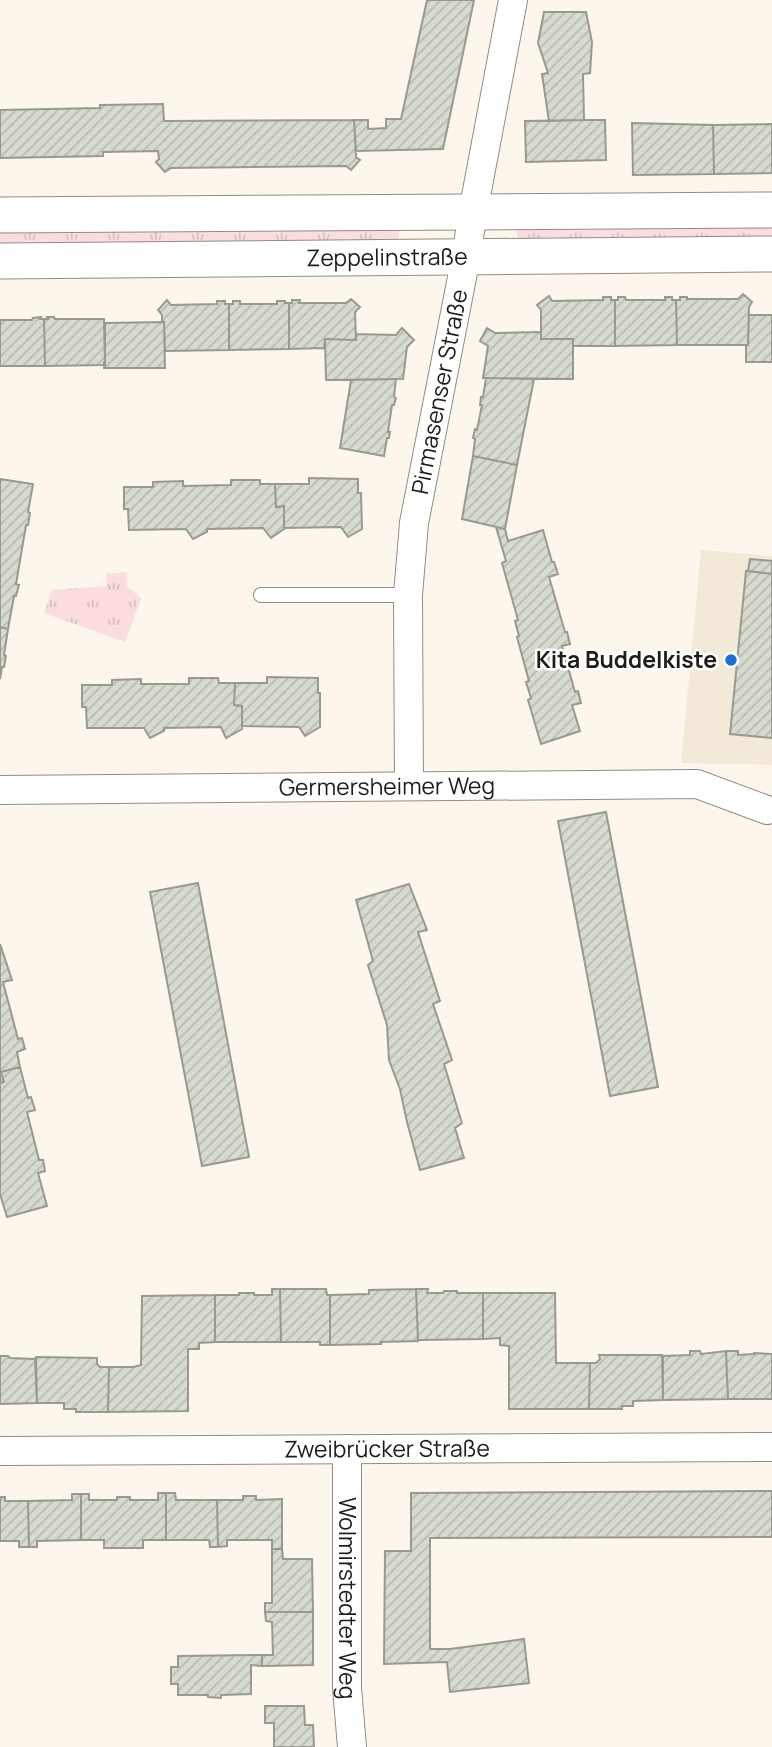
<svg xmlns="http://www.w3.org/2000/svg" width="772" height="1747" font-family="Manrope,sans-serif">
<style>
.built{fill:#f3e9d8}
.grass{fill:url(#grass-tufts)}
.building{fill:url(#building-hatch);stroke:#989a90;stroke-width:2}
.lines{fill:none;stroke-linecap:round;stroke-linejoin:round}
.service-casing{stroke:#928d84;stroke-width:16}
.minor-casing{stroke:#928d84;stroke-width:30}
.tertiary-casing{stroke:#928d84;stroke-width:37}
.service{stroke:#fff;stroke-width:14}
.minor{stroke:#fff;stroke-width:28}
.tertiary{stroke:#fff;stroke-width:35}
.poi-dot{fill:#1c6ed8;stroke:#fff;stroke-width:2.5}
.labels{text-anchor:middle;stroke-width:5;stroke-linejoin:round;paint-order:stroke}
.street-label{font-size:23px;fill:#1f1d1a;stroke:#fff}
.poi-label{font-size:23px;font-weight:bold;fill:#1f1d1a;stroke:#fff;text-anchor:end}
</style>
<defs>
<pattern id="grass-tufts" width="24" height="20" patternUnits="userSpaceOnUse" patternTransform="scale(1.75)"><rect width="24" height="20" fill="#fbdddf"/><path d="M3 7l-1-3M5 7V3M7 7l1-3M15 17l-1-3M17 17v-4M19 17l1-3" fill="none" stroke="#d7bdbf"/></pattern>
<pattern id="building-hatch" width="6" height="6" patternUnits="userSpaceOnUse" patternTransform="scale(1.75)"><rect width="6" height="6" fill="#d7dacf"/><path d="M-1 1l2-2M0 6l6-6M5 7l2-2" fill="none" stroke="#b8bbb1"/></pattern>
</defs>
<rect width="100%" height="100%" fill="#fcf6ec"/>
<!-- built -->
<path class="built" d="M701 550 772 556V765L681 763Z"/>
<!-- grass -->
<path class="grass" d="M772 221V236L517 239V224Z
M399 224V240L0 245V230Z
M126 572 127 586 141 598 125 642 44 613 52 590 107 586 106 574Z"/>
<!-- building -->
<path class="building" d="M427 0H474L443 149 356 151 354 120H368V129L386 128V119H401Z
M544 12H586L592 42 590 73 583 74 584 120 549 121 542 74 548 73 538 43Z
M163 104 164 121 354 120 356 157 360 160 351 170 346 166 171 168 165 172 156 162 159 159 158 151 103 152V156L0 158V110L100 108V105Z
M584 120H605L606 160 526 162 525 121Z
M632 123 713 125 714 174 633 175Z
M772 124V173L714 174 713 125Z
M743 294 752 302 749 307 748 345H677L676 300H680V297H687V299H738Z
M549 296 552 301 603 300V297H611V300H615V346H573V339H541V310L537 305Z
M618 297H625L626 300H665V297H672V300H676L677 345 615 346V300H618Z
M351 299 360 307 355 312 356 340 325 339 324 348 289 349V303H292V300H300L299 303H346Z
M167 300 171 305 217 304V301H225V304H229V350L165 351 164 322H162V315L158 310Z
M233 301H240V304H277V301H285V303H289V349L229 350V304H233Z
M749 315H772V362H746V345H748Z
M41 317 40 319H44L45 366H0V320H32L33 318Z
M47 317H54L55 319H104L105 365 45 366 44 319H48Z
M164 322 165 368H104V364L105 365V323Z
M402 328 414 340 407 347 403 379 326 380 325 339 356 340V334L396 335Z
M487 328 495 333 541 332V339H573V379L483 378 488 346 480 341Z
M486 378 534 379 517 465 473 456 475 439 473 438 475 429 477 430 482 405H480L481 397H483Z
M396 379 394 397 396 398 394 405H392L388 432H390L389 438H387L384 456 340 448 351 380Z
M473 456 517 465 505 529 462 519Z
M309 478 358 479V493H361L362 529 348 537 341 527 284 528V506L276 507 275 484H309Z
M0 479 33 484 28 512 30 513 28 525H26L16 584 19 585 16 596H14L8 629 0 627Z
M231 480H260V484H275L276 507 284 506V529L271 538 263 528 207 529V532L193 539 186 529 129 530 128 509H124V487H153V482L183 481V486L231 485Z
M496 527 505 529 508 541 543 530 552 562H554L558 574 549 577 565 632H567L570 644 562 646 575 692 578 691 581 703 572 705 580 731 541 744 528 700 531 698 526 682 529 681 517 637 519 636 515 621 518 620 502 563 506 561Z
M750 559 772 561V574L748 571Z
M746 571 772 574V738L730 734Z
M0 627 8 629 4 655 6 656 4 667H2L0 679Z
M267 677 318 678V693H320V727L305 736 299 727 242 726V706L234 705 235 683H267Z
M189 678H218L219 683H235L234 705 242 706V729L226 738 221 727 164 728V731L150 738 144 728H87L86 707H82V685H112V680L141 679V684H189Z
M606 812 658 1087 610 1096 558 821Z
M198 883 249 1157 202 1166 150 892Z
M409 884 427 930 418 932 440 1001 433 1004 452 1060 444 1064 462 1123 455 1128 464 1158 420 1170 407 1122 400 1089 389 1060 387 1025 368 965 373 961 356 900Z
M0 944 12 980 3 982 18 1039 22 1038 25 1049 17 1052 20 1067 1 1072 4 1082 0 1083Z
M20 1067 28 1098 31 1097 35 1110 27 1112 39 1160H43L45 1171 38 1173 47 1206 7 1217 0 1194V1083L4 1082 1 1072Z
M272 1289H280L281 1342H215V1295H239V1293H254V1295H272Z
M280 1289H326L327 1295H330V1345H320V1342H281Z
M416 1289 418 1341 381 1342V1344L330 1345V1295L369 1294V1290Z
M416 1289H428L427 1293H443L444 1291H457V1293H483V1339L419 1340 418 1341Z
M483 1293H555L556 1363H590L589 1409H509V1346L500 1345V1338L483 1339Z
M215 1295V1342L199 1343V1349H188V1411L108 1412 109 1367H133L141 1365 142 1296Z
M690 1351H700L701 1354 726 1351 728 1399 663 1400V1356L690 1355Z
M726 1351H738V1355L754 1354V1353L772 1354V1399H728Z
M599 1355H662L663 1400 633 1401V1406H622V1409H589L590 1363H596L600 1359Z
M0 1356H8L10 1358 35 1359 37 1403 0 1404Z
M36 1357 97 1358V1364L100 1367H109L108 1412H76V1409H64V1403H37Z
M772 1491V1537L430 1538V1649H450L524 1639 529 1683 450 1692 447 1662 384 1664 385 1551H411V1493Z
M158 1493H166V1540H143V1548H104V1540H81V1494H89V1500H117V1497H130V1500H158Z
M166 1493H175L176 1500H217L218 1547H210L209 1540H166Z
M72 1494H81V1540L37 1541V1547H29L28 1501 72 1500Z
M243 1496H256V1500L282 1499V1549H272V1540H227V1546L218 1547 217 1500H243Z
M0 1497H5V1501H28L29 1547H19V1541H0Z
M272 1549H282L283 1559H312L313 1612H265V1603H272Z
M265 1612H313V1665L262 1666V1655H273L272 1622 266 1621Z
M262 1655V1666L251 1665V1694L221 1695V1698L208 1697V1695H178V1684H171V1667H178V1656Z
M265 1706H304L305 1725H313L314 1747H274V1723H265Z"/>
<g class="lines">
<!-- service casing -->
<g class="service-casing">
<path id="service" d="M261 595H408"/>
</g>
<!-- minor casing -->
<g class="minor-casing">
<g id="minor">
<path id="s1" d="M409 786 408 595 414 523 466 257 473 212 513 0"/>
<path id="s2" d="M0 790 697 784 767 810"/>
<path id="s3" d="M347 1449V1688L352 1747"/>
<path id="s4" d="M0 1451 772 1447"/>
</g>
</g>
<!-- tertiary casing -->
<g class="tertiary-casing">
<g id="tertiary">
<path d="M0 215 772 210"/>
<path id="s5" d="M0 261 772 254"/>
</g>
</g>
<!-- service -->
<use href="#service" class="service"/>
<!-- minor -->
<use href="#minor" class="minor"/>
<!-- tertiary -->
<use href="#tertiary" class="tertiary"/>
</g>
<!-- markers -->
<circle class="poi-dot" cx="731" cy="660" r="7"/>
<g class="labels">
<!-- street labels -->
<g class="street-label">
<text dy="8" stroke="none"><textPath href="#s5" startOffset="387">Zeppelinstraße</textPath></text>
<text dy="8" stroke="none"><textPath href="#s1" startOffset="397">Pirmasenser Straße</textPath></text>
<text dy="8" stroke="none"><textPath href="#s2" startOffset="387">Germersheimer Weg</textPath></text>
<text dy="8" stroke="none"><textPath href="#s4" startOffset="387">Zweibrücker Straße</textPath></text>
<text dy="8" stroke="none"><textPath href="#s3" startOffset="149">Wolmirstedter Weg</textPath></text>
</g>
<!-- poi labels -->
<g class="poi-label">
<text x="717" y="668">Kita Buddelkiste</text>
</g>
</g>
</svg>
